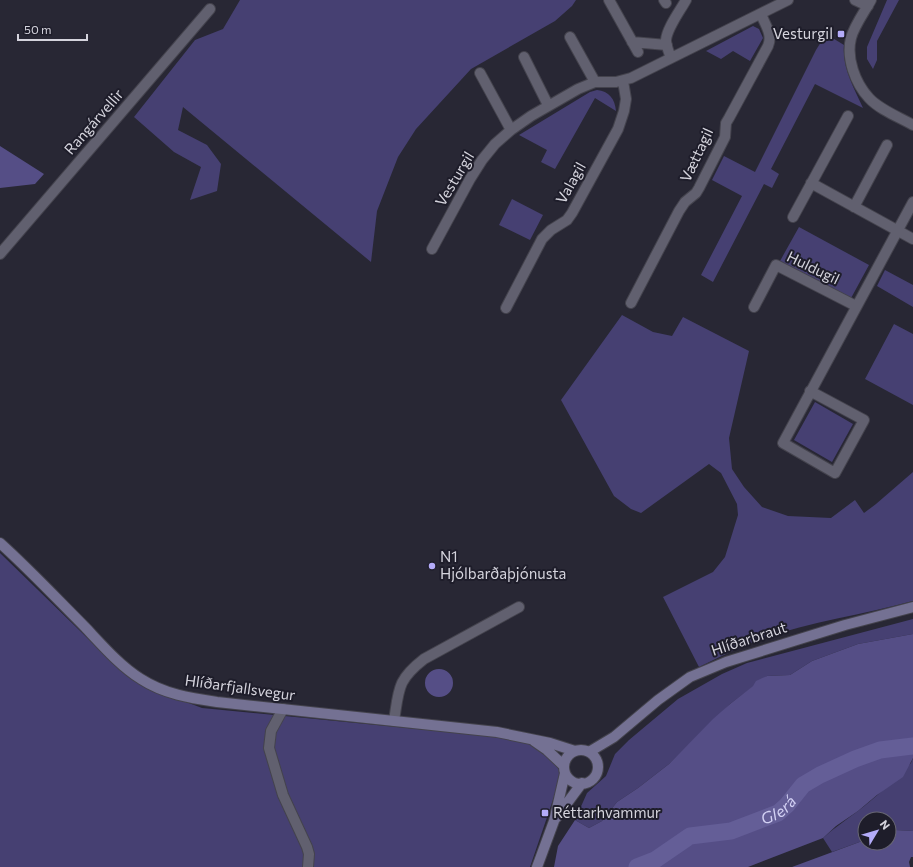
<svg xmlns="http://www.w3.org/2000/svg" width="913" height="867" font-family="Commissioner,sans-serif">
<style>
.green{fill:#464072}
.forest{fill:#554e86}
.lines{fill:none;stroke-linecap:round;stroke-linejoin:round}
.river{stroke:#645e97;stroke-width:17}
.minor-casing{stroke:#44434d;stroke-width:12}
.secondary-casing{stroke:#44434d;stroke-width:12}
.minor{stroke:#61606f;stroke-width:10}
.secondary{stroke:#747193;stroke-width:10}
.poi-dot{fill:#b4acf9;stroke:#1e1d2a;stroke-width:1.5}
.labels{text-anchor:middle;stroke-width:4;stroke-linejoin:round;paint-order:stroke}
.poi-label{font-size:15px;fill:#d5d4dd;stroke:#1e1d2a;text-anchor:start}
.street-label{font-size:15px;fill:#d5d4dd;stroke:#1e1d2a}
.water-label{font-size:16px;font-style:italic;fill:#d3d1f4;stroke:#1e1d2a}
</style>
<rect width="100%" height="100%" fill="#282734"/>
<!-- green -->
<path class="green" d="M240 0H576L572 6 555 21 471 69 416 129 398 157 377 211 371 262 183 107 178 130 207 145 221 164 217 191 190 200 201 167 174 152 134 117 195 40 223 29Z
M887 0H899L877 41V60L873 69 867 59V47Z
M753 26 759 29 763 38 750 61 733 51 721 59 706 51Z
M826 34 844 45C842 68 854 88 863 108L815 84 771 169 779 174 772 188 764 184 713 282 701 275 742 196 712 180 724 156 755 172 816 50Z
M597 90C609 91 615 99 616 111L595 98 555 169 541 162 547 150 519 135 590 92Z
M512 199 543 215 530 240 499 225Z
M799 227 869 265 850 300 780 261Z
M885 270 913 285V307L877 286Z
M622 315 653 332 672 336 683 317 749 351 729 438 732 469 744 487 762 507 788 516 831 518 855 500 864 513 876 504 913 472V601C862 615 808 622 758 640 738 648 719 657 699 667L663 597 713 572 725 557 738 515 737 504 721 473 709 464 641 513 631 509 614 496 561 400Z
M894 324 913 334V405L865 379Z
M815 402 853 424 832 462 794 440Z
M0 553 111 661 141 685 202 708 510 738 532 744 552 760 560 771 557 788 530 867H0Z
M913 619V634L858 644 812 661 790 675 767 676 730 704 669 764 638 788 617 802 602 821 589 828 575 820 587 793 606 776 615 754 629 740 678 699 722 674 747 663Z
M913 758V831L895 830 889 832V819H865V840L832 852 823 838C834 828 846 820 858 811 877 797 894 779 911 763Z"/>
<!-- forest -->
<path class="forest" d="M0 146 44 174 35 184 0 188Z
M913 634V758L903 777 877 795 858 811 836 826 823 838 748 867H554L558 846 575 820 589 828 602 821 617 802 638 788 669 764 713 719 730 704 753 686 756 681 767 676 790 675 812 661 858 644Z
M425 683a14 14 0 1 1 28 0a14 14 0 1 1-28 0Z
M895 830 913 831V857H911L909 862 910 867H792L865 840V843H889V832Z"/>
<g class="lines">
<!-- river -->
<path class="river" id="s1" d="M637 867 655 860 690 836 731 831 778 813 787 805 803 785 820 775 855 759 880 750 913 746"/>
<!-- minor casing -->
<g class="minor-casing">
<path id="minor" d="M609 0 638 52
M664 0 666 3
M855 0 868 6
M871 0C865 11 854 26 851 38 846 58 855 83 869 98 880 110 899 117 913 125
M570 37 595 82
M632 42 667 45
M524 57 548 105
M671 58C669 52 666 46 666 40 667 28 680 11 686 0
M480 73 511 130
M811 183 913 239
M854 207 887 145
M793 217 848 116
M432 249 470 179 482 160 495 144 511 130 531 116 578 89 595 82H616L631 78 788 0
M0 254 210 9
M631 303 679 211 685 202 696 193 699 188 725 137 726 123 729 118 768 46C773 34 765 25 761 14
M754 307 776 265 856 306
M506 308 542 239 551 230 567 220 572 213 618 129 624 111 626 99 623 81
M810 391 864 420 835 473 783 443 913 202
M283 709 271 731 269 748 283 795 307 847 309 854 308 867
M394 721C399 689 397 680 424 659L519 607"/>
</g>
<!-- secondary casing -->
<g class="secondary-casing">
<path id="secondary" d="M0 543C30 570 57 599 85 627 102 645 120 666 141 679 164 694 190 698 217 702L497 732 550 743 575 751
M534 741 547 750 564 766
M564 767a17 17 0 1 1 34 0a17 17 0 1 1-34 0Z
M589 752 614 737 658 700 690 677 726 662 845 625 913 607
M556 818 582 783
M537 867 554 821 565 773"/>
</g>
<!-- minor -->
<use href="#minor" class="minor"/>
<!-- secondary -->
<use href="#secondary" class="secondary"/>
</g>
<!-- markers -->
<g class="poi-dot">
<rect x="837" y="30" width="8" height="8" rx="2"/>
<circle cx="432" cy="566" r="4"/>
<rect x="541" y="809" width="8" height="8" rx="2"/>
</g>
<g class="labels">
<!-- poi labels -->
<g class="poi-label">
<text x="833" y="39" text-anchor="end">Vesturgil</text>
<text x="440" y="562">N1<tspan x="440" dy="17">Hjólbarðaþjónusta</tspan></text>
<text x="553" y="818">Réttarhvammur</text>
</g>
<!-- street labels -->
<g class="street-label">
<text transform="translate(94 122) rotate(-49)" y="5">Rangárvellir</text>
<text transform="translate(697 155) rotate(-65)" y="5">Vættagil</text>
<text transform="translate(455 179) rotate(-59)" y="5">Vesturgil</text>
<text transform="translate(571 183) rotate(-61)" y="5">Valagil</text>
<text transform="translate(813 268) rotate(26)" y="5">Huldugil</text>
<text transform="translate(749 639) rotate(-18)" y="5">Hlíðarbraut</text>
<text transform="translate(240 688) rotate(8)" y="5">Hlíðarfjallsvegur</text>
</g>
<!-- water labels -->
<g class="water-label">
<text dy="6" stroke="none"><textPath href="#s1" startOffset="155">Glerá</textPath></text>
</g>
</g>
<!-- north arrow -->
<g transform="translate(877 831) rotate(52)"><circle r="19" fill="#1e1d2a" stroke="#676672"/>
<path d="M0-3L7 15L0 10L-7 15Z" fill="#b4acf9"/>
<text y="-6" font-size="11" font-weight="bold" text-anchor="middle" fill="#d5d4dd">N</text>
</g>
<!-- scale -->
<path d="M18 34v6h69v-6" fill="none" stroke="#d5d4dd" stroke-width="2"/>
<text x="24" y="34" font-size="12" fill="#d5d4dd" stroke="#1e1d2a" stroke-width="3" paint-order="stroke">50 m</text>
</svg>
